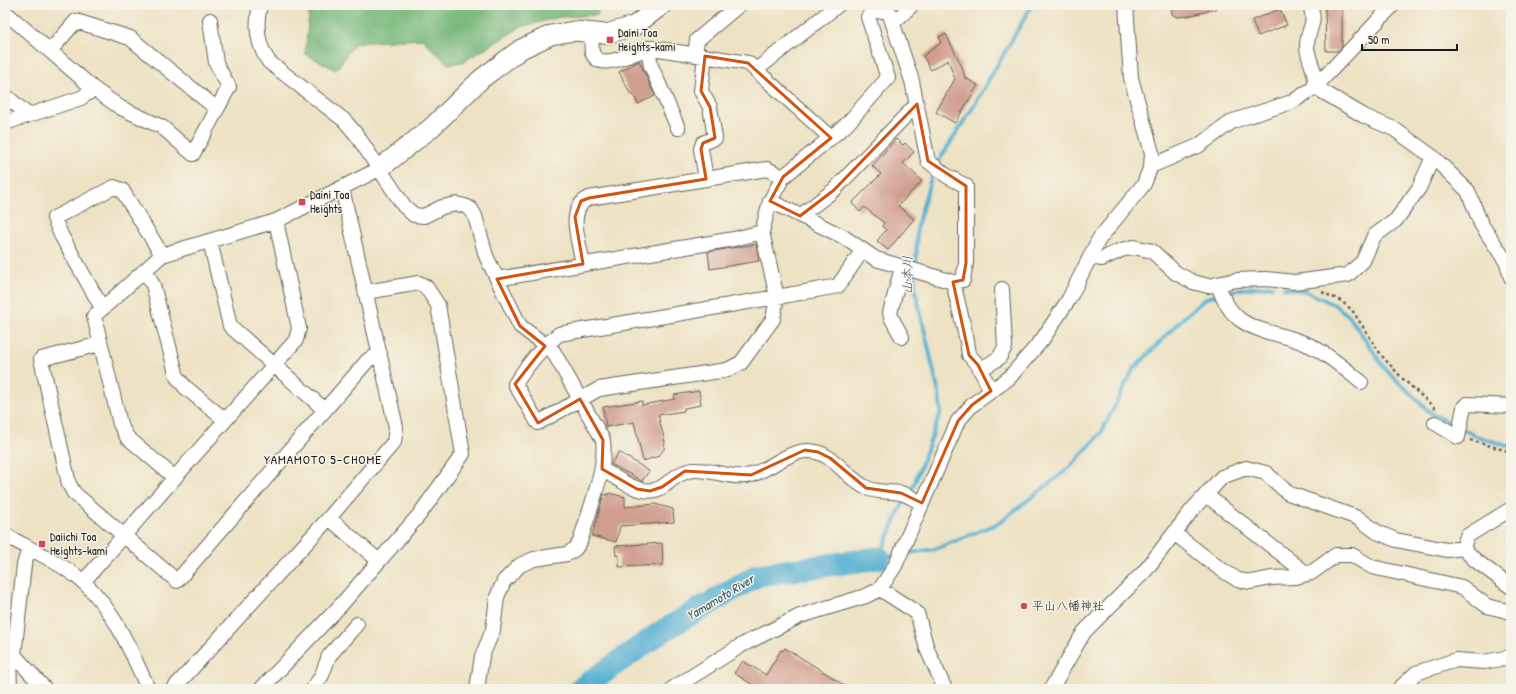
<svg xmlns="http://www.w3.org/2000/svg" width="1516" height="694" font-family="'Patrick Hand','Klee One',sans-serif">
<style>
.forest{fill:#78b87a;stroke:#4a6a4b}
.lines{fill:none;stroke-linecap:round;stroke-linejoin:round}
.stream{stroke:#55b0d3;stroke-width:4}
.river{stroke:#55b0d3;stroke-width:23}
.building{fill:#d09e8e}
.street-casing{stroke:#656156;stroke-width:16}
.secondary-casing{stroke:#656156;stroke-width:21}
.path{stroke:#656156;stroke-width:2.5;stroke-dasharray:3 3;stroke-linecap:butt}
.street{stroke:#fff;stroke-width:14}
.secondary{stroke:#fff;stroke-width:19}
.marked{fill:none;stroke:#d4530e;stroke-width:3;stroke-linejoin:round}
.poi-dot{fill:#d1495b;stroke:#f7f3e8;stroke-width:1.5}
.labels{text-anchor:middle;stroke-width:3;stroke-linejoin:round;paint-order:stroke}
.poi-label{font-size:12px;fill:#1c1c1c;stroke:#f7f3e8;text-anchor:start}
.water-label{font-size:13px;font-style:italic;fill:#335765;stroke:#f7f3e8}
.neighbourhood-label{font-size:13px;letter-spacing:1px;fill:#1c1c1c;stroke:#f7f3e8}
</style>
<rect width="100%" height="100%" fill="#f7f3e8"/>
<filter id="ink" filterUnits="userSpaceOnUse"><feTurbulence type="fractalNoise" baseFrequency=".025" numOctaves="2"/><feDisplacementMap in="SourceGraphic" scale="8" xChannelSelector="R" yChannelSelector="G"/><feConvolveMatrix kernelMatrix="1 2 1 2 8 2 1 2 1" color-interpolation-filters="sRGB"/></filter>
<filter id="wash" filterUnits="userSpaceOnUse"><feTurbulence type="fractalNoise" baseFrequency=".012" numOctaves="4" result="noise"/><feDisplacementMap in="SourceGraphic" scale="16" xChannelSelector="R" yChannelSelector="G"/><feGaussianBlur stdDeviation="0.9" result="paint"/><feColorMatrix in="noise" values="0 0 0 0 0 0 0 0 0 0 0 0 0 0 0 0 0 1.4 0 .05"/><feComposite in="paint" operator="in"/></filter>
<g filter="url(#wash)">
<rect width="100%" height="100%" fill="#ede2c3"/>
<!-- forest -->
<path class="forest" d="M310 5H597L598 15 560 17 521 27 463 62 448 64 422 39 355 43 336 70 305 54Z"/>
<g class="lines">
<!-- stream -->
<path class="stream" d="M916 267 917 226 934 168 972 109 1032 5
M1284 288 1305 291 1335 305 1349 316 1386 370 1432 414 1476 436 1511 447
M903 554 935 549 999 523 1069 468 1101 433 1133 370 1179 322 1206 298 1241 289 1272 286
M879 558 897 555
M879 558 902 505 913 487 941 412 939 394 915 289V274"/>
<!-- river -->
<path class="river" d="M580 689 661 632 758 575 879 558"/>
</g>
<g id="blocks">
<!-- building -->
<path class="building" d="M1171 5H1215L1216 9 1188 16 1176 17 1172 14Z
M1325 8H1342V47L1337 51H1326Z
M1280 9 1287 25 1258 36 1252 20Z
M946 34 962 67 965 78 978 85 955 123 936 112 955 79 948 60 931 70 923 56 941 43 939 37Z
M639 61 655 96 638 104 633 94 631 95 619 72Z
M896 139 903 145 905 143 914 152 903 163 922 181 898 206 914 219 888 250 877 241 886 230 882 226 884 223 864 207 860 212 852 203 881 174 872 166Z
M756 244 759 261 710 269 708 252Z
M699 391 701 405 684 408V411L658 415 665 442 664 449 659 456 643 461 634 422 606 427 603 407 642 401V405L675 399 674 395Z
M619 452 649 471 642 481 611 464Z
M609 493 625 497V507L655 504 673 509 674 522 620 526 616 542 592 536 604 494 608 495Z
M662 543 663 565 619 567V555L616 556 615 546Z
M785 648 816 667 850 689H764L761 687 759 689 734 673 743 661 766 675 781 650 783 651Z"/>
</g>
</g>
<g filter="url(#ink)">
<use href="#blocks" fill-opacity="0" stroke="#656156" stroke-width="1"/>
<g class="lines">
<!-- street casing -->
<g class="street-casing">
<path id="street" d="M260 5C255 26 257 45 269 62L344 120 356 134 404 206 414 215 424 216 442 207 456 204 465 206 471 209 475 216 486 256 520 326 553 351 603 440C607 469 588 513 580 542L575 549 567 554 534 559 520 565 504 581 497 597 493 630 482 656 477 689
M1310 5C1317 26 1308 26 1307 44 1306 58 1317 69 1315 87
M5 12 94 89 121 108 162 127 193 154 229 87 216 63 210 20
M893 23 912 5
M592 33C592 39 591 46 592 52 600 75 637 49 652 48L748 63 831 138
M648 48 651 66 678 128
M50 51 76 21 130 38 217 109
M695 55 697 40 739 5
M705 56 701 91 710 107 715 138 703 143 701 149 706 179
M756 70 838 5
M1315 87 1364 116 1394 129 1433 157 1468 191 1481 224 1507 263 1511 277
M5 95 28 115
M5 123 81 98 94 89
M1151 166 1198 146 1233 121 1292 102 1315 87 1393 5
M770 201 783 177 846 125 888 78 868 17 872 12 880 10 889 12 912 81 928 161 947 176 966 186V263L963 280 953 282
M800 216 834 190 917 104
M762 232 777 297 773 319 741 363 727 370 599 389 538 423 515 384C527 365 541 348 559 334L777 297 838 286 862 251
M210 241 230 326 325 410
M1090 257 1102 259 1121 250 1134 247 1152 251 1176 273 1193 282 1208 286 1236 280 1266 279 1295 282 1348 275 1363 261 1374 236 1396 220 1419 188 1433 157
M583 264C580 244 565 209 589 198L767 169 783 177
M145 270 153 285 177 377 185 387 225 420
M497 279 734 239 762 232 770 201 842 236 876 259 953 282 967 341 969 355 978 365 991 391
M1218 284C1234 338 1270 326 1311 346 1329 355 1345 369 1361 382
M102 308 61 235 54 218 114 187 122 190 162 255
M902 337 892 319 890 313 902 267
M100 344 41 359 69 484 74 493 177 581 368 360 380 354
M980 370 999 358 1005 347 1002 289
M1435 423 1458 437 1464 407 1467 404 1511 406
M602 469C619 479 645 501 665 485 674 478 682 471 694 470 713 469 732 480 751 475 768 470 789 451 807 451 833 450 846 479 867 488 878 493 889 491 900 493 907 494 915 500 922 503
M175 478 127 437 120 424 94 316 162 255 276 221 379 169
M1206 495 1307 574
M329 518 379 561
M1174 533 1219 568 1238 580 1252 582 1271 578 1296 577 1311 573 1336 555H1352L1372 567 1462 587 1487 606 1511 612
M5 535C26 547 49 557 69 571 108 596 130 648 148 689
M29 548 24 565 14 655 45 689
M1463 548 1467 536 1511 509
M83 582 296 340 299 328 276 221
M880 589 917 613 927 649 945 689
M9 655 10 689
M173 689 329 518 394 442 396 427 342 188
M261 689 341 605 419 515 463 454 438 305 426 287 419 283 366 292
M313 689 322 675 329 656 357 624
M672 689 742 645 800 616 866 596 880 589 895 566 958 421 972 405 1009 378 1042 340 1069 299 1099 239 1144 184 1151 166 1152 153 1131 78 1126 5
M1051 689 1084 632 1145 571 1192 510 1222 477 1246 468 1266 473 1288 493 1358 518 1377 532 1396 540 1447 550 1463 548 1475 560 1511 587
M1399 689 1416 673 1456 660 1484 662 1511 657"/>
</g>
<!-- secondary casing -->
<g class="secondary-casing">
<path id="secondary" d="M379 169 431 128 481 79 521 49 551 35 574 31 606 34 634 26 662 5"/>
</g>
<!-- path -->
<path class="path" d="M1322 292 1341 301 1352 310 1382 356 1403 379 1435 408V411
M1470 440 1511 452"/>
<!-- street -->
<use href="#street" class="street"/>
<!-- secondary -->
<use href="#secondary" class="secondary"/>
</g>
</g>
<!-- marked area -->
<path class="marked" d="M705 56 748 63 831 138 783 177 770 201 800 216 834 190 917 104 928 161 966 186V263L963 280 953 282 969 355 978 365 991 391 972 405 958 421 922 503 901 493 866 488 830 458 818 452 805 450 751 475 685 471 662 487 650 491 637 489 602 469 603 440 580 399 538 423 515 384 545 346 520 326 497 279 583 264 575 217 581 201 589 198 706 179 701 149 703 143 715 138 710 107 701 91Z"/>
<!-- markers -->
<g class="poi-dot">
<rect x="606" y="36" width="8" height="8" rx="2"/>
<rect x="298" y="198" width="8" height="8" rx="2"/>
<rect x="38" y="540" width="8" height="8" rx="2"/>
<circle cx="1024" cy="606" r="4"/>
</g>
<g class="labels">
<!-- poi labels -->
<g class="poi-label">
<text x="618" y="37">Daini Toa<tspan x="618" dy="14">Heights-kami</tspan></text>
<text x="310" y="199">Daini Toa<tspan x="310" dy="14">Heights</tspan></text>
<text x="50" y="541">Daiichi Toa<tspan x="50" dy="14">Heights-kami</tspan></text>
<text x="1032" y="610">平山八幡神社</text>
</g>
<!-- water labels -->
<g class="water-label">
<text transform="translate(907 275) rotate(-91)" y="5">山本川</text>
<text transform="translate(720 597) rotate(-31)" y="5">Yamamoto River</text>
</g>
<!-- neighbourhood labels -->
<g class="neighbourhood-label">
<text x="323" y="464">YAMAMOTO 5-CHOME</text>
</g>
</g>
<!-- margin -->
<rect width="1516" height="694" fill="none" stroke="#f7f3e8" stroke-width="20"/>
<!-- scale -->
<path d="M1362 44v6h95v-6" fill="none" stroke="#1c1c1c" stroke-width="2"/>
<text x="1368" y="44" font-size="12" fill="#1c1c1c" stroke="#f7f3e8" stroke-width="3" paint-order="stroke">50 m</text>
</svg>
